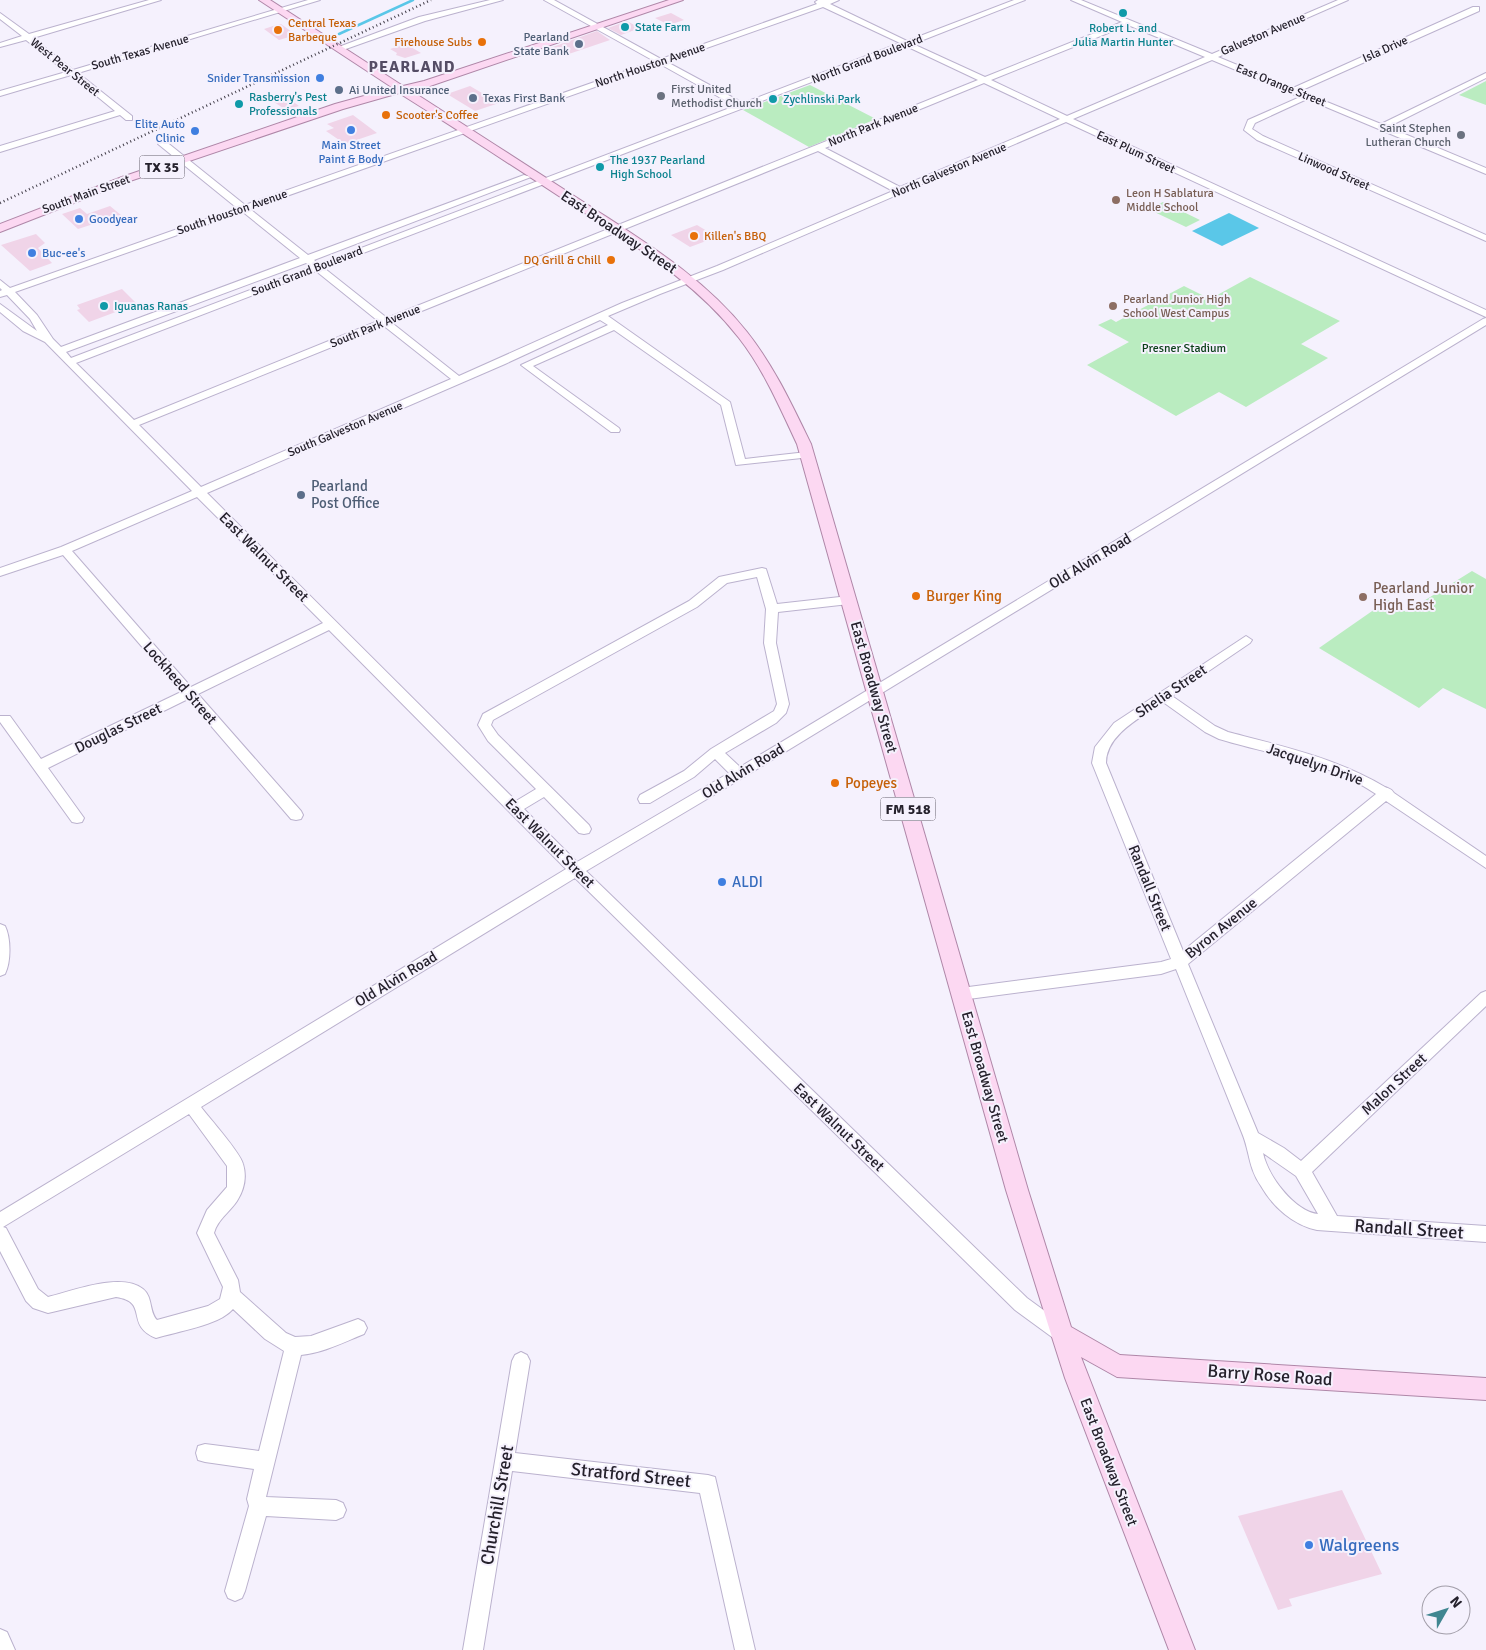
<svg xmlns="http://www.w3.org/2000/svg" width="1486" height="1650" font-family="Signika,sans-serif">
<style>
.green{fill:#baecc0}
.water{fill:#5ac7e8}
.lines{fill:none;stroke-linecap:round;stroke-linejoin:round}
.stream{stroke:#5ac7e8;stroke-width:2.5}
.building{fill:#f0d4e8}
.minor-casing{stroke:#bbb2ce;stroke-width:2}
.major-casing{stroke:#af87a8;stroke-width:2}
.minor{fill:#fff;fill-rule:evenodd}
.major{fill:#fcd8f2;fill-rule:evenodd}
.rail{stroke:#433f4a;stroke-width:2.5;stroke-dasharray:1 3;stroke-linecap:butt}
.culture-dot{fill:#0f9aa8;stroke:#f5f1fd;stroke-width:2}
.food-dot{fill:#e8710a;stroke:#f5f1fd;stroke-width:2}
.service-dot{fill:#5c6f8a;stroke:#f5f1fd;stroke-width:2}
.shop-dot{fill:#3f7fe0;stroke:#f5f1fd;stroke-width:2}
.worship-dot{fill:#6b7280;stroke:#f5f1fd;stroke-width:2}
.education-dot{fill:#8d6e63;stroke:#f5f1fd;stroke-width:2}
.labels{text-anchor:middle;stroke-width:4;stroke-linejoin:round;paint-order:stroke}
.far-food-label{font-size:12px;fill:#c56008;stroke:#f5f1fd;text-anchor:start}
.far-culture-label{font-size:12px;fill:#0d838f;stroke:#f5f1fd;text-anchor:start}
.far-street-label{font-size:12px;fill:#25212c;stroke:#f5f1fd}
.far-service-label{font-size:12px;fill:#4e5e75;stroke:#f5f1fd;text-anchor:start}
.far-shop-label{font-size:12px;fill:#366cbe;stroke:#f5f1fd;text-anchor:end}
.far-worship-label{font-size:12px;fill:#5b616d;stroke:#f5f1fd;text-anchor:start}
.far-education-label{font-size:12px;fill:#785e54;stroke:#f5f1fd;text-anchor:start}
.far-park-label{font-size:12px;fill:#0c401a;stroke:#f5f1fd}
.shield{fill:#f5f1fd;stroke:#635f6b;stroke-width:1}
.shield-label{font-size:14px;font-weight:bold;fill:#25212c}
.street-label{font-size:15px;fill:#25212c;stroke:#f5f1fd}
.service-label{font-size:15px;fill:#4e5e75;stroke:#f5f1fd;text-anchor:start}
.education-label{font-size:15px;fill:#785e54;stroke:#f5f1fd;text-anchor:start}
.food-label{font-size:15px;fill:#c56008;stroke:#f5f1fd;text-anchor:start}
.shop-label{font-size:15px;fill:#366cbe;stroke:#f5f1fd;text-anchor:start}
.far-district-label{font-size:16px;font-weight:bold;letter-spacing:1px;fill:#554d65;stroke:#f5f1fd}
.near-street-label{font-size:18px;fill:#25212c;stroke:#f5f1fd}
.near-shop-label{font-size:18px;fill:#366cbe;stroke:#f5f1fd;text-anchor:start}
</style>
<rect width="100%" height="100%" fill="#f5f1fd"/>
<!-- green -->
<path class="green" d="M1486 81V105L1459 95Z
M810 85 876 119 809 147 743 110Z
M1163 202 1200 220 1186 227 1148 209Z
M1250 277 1340 321 1301 344 1328 358 1246 407 1219 392 1176 416 1087 365 1129 342 1098 325 1111 319 1116 322 1184 286 1210 299Z
M1472 571 1486 579V709L1443 688 1419 708 1319 648 1388 600 1406 612Z"/>
<!-- water -->
<path class="water" d="M1229 213 1259 228 1222 246 1192 231Z"/>
<g class="lines">
<!-- stream -->
<path class="stream" d="M339 34 413 0"/>
</g>
<!-- building -->
<path class="building" d="M671 13 684 20 669 25 655 18Z
M627 21 640 28 621 35 608 28Z
M279 24H281L296 35 279 40 264 29Z
M597 31 610 40 563 56H559L547 49Z
M406 44 421 53 405 58 396 55 397 53 390 49Z
M470 86 499 103 475 111 447 94Z
M288 98 299 106 286 110 274 102Z
M353 115 377 133 345 144 326 131 334 128 327 124Z
M110 206 121 215 78 229 62 214 80 208 87 214Z
M697 225 717 237 690 247 671 235Z
M36 234 45 243 38 248 52 263 30 271 1 245Z
M122 289 137 304 89 322 77 310 80 309 77 305Z
M1342 1490 1382 1574 1289 1599 1292 1606 1278 1610 1238 1516Z"/>
<g class="lines">
<!-- minor casing -->
<g class="minor-casing">
<path id="minor" d="M149 0H161L33 38 73 70 308 0H320L78 73 132 116V120H126L120 115 0 152V146L115 111 71 75 0 96V91L66 72 26 40 0 47V43L22 36 0 19V13L29 34Z
M490 0H503L425 21 343 50 336 48 419 17Z
M544 0H554L661 59 817 4 815 2 818 0H839L830 4 907 41 1014 0H1025L913 44 985 77 1122 22 1071 0H1081L1212 54 1338 0H1348L1218 57 1293 88 1473 7H1479V11L1300 91 1381 124 1486 73V78L1388 127 1486 168V174L1307 99 1255 123 1252 129 1263 136 1486 235V241L1257 140 1244 130 1248 120 1300 97 1212 60 1073 119 1486 310V317L1066 122 723 270 660 294 608 316 730 402 745 459 807 452 812 455 811 457 736 465 721 405 614 330 533 366 619 428 620 430 619 432H611L521 365 608 325 600 320 505 364 207 493 516 801 536 789 488 741 478 725 483 714 689 601 719 577 762 568 766 569 777 604 849 596 855 600 849 604 778 612 776 643 789 704 786 713 776 723 725 753 740 767 1483 319 1486 318V325L744 777 586 871 1027 1298 1068 1328 1071 1334 1068 1340 1062 1343 1056 1340 1015 1310 575 878 201 1107C210 1119 240 1152 243 1164 247 1177 244 1190 237 1201 229 1213 218 1219 214 1233L238 1280 240 1292 286 1333 295 1337 311 1336 358 1319 364 1322 367 1328 364 1334C344 1342 323 1353 301 1355L266 1497 336 1500 343 1503 346 1510 343 1517 336 1520 266 1516 245 1591 242 1598 235 1601 228 1598 225 1591 249 1506 247 1499 254 1469 205 1462 198 1460 196 1453 198 1446 205 1444 259 1451 284 1351 265 1339 233 1309C218 1326 178 1331 156 1338 124 1325 150 1302 116 1297L48 1313 33 1308 26 1301 0 1251V1212L566 869 329 630 198 694 301 811 303 815 301 819 296 820 291 819 188 699 48 768 84 818 82 822 77 823 72 822 0 722V716H10L41 759 181 692 63 555 0 576V568L61 547 192 491 45 342 23 331 0 312V304L37 331 30 319 7 295 0 297V291L2 290 0 288V280L10 288 237 208 158 144V140H164L245 205 654 61ZM823 7 900 43 743 103 667 62ZM1128 25 1205 57 1067 116 991 80ZM906 46 978 80 387 318 324 268ZM660 64 735 106 319 264 314 260 531 177 524 175 308 255 250 209ZM984 83 1060 119 900 187 825 148ZM818 151 893 191 717 266 622 303 459 376 392 323ZM243 212 300 258 61 347 53 339 37 315 15 292ZM306 263 311 267 71 358 66 352ZM316 271 378 321 134 420 76 363ZM384 326 451 379 201 487 139 425ZM197 497 323 623 191 687 72 551ZM757 577 766 609 764 643 777 704 774 711 711 749 684 771 640 795 638 799 640 803H650L694 777 715 759 729 773 577 862 524 809 544 797 579 833 584 834 589 833 591 829 589 825 498 735 491 725 493 720 697 607 727 583ZM189 1114 227 1166V1187L207 1210 197 1233 223 1287 220 1299 208 1306 157 1320C149 1312 153 1297 143 1289 121 1272 73 1291 48 1297L38 1289 6 1228 3 1227Z
M1246 636 1252 640 1250 643 1172 696 1215 726 1228 732C1282 746 1336 758 1385 787 1389 789 1391 788 1394 793L1486 856V868L1386 801 1188 964 1258 1133 1284 1148 1301 1161 1481 993 1486 991V1006L1312 1172 1337 1216 1486 1226V1242L1317 1230C1293 1225 1273 1207 1261 1186 1248 1167 1250 1152 1242 1133 1220 1078 1198 1024 1176 969L1161 974 961 1000 956 998 953 994 956 990 961 988 1161 962 1171 959 1092 763 1095 747 1114 723ZM1163 702 1205 732 1219 739C1272 755 1330 762 1376 794L1183 951 1106 763C1106 734 1142 717 1163 702ZM1263 1153 1296 1176 1318 1214C1294 1211 1268 1176 1263 1153Z
M0 924 5 926C11 938 11 962 5 974L0 976Z
M521 1352 527 1355 530 1361 515 1453 708 1475 715 1477 755 1650H735L700 1493 512 1471 483 1650H463L512 1361 515 1355Z
M0 1629 7 1632 15 1650H0Z"/>
</g>
<!-- major casing -->
<g class="major-casing">
<path id="major" d="M259 0H270L403 86 424 81 669 0H683L430 86 410 90C467 127 525 164 582 201 641 240 703 276 747 332 774 366 792 405 811 444L1028 1190 1071 1327 1120 1355 1486 1378V1400L1117 1377 1081 1357 1195 1650H1169L1065 1378 1051 1334 1006 1190 797 444C780 408 764 370 739 338 695 281 633 245 574 206 516 168 458 130 399 93L343 109 130 181 0 232V224L122 177 335 104 393 88Z"/>
</g>
<!-- minor -->
<use href="#minor" class="minor"/>
<!-- major -->
<use href="#major" class="major"/>
<!-- rail -->
<path class="rail" d="M0 203 431 0"/>
</g>
<!-- markers -->
<g class="culture-dot">
<circle cx="1123" cy="13" r="5"/>
<circle cx="625" cy="27" r="5"/>
<circle cx="773" cy="99" r="5"/>
<circle cx="239" cy="104" r="5"/>
<circle cx="600" cy="167" r="5"/>
<circle cx="104" cy="306" r="5"/>
</g>
<g class="food-dot">
<circle cx="278" cy="30" r="5"/>
<circle cx="482" cy="42" r="5"/>
<circle cx="386" cy="115" r="5"/>
<circle cx="694" cy="236" r="5"/>
<circle cx="611" cy="260" r="5"/>
<circle cx="916" cy="596" r="5"/>
<circle cx="835" cy="783" r="5"/>
</g>
<g class="service-dot">
<circle cx="579" cy="44" r="5"/>
<circle cx="339" cy="90" r="5"/>
<circle cx="473" cy="98" r="5"/>
<circle cx="301" cy="495" r="5"/>
</g>
<g class="shop-dot">
<circle cx="320" cy="78" r="5"/>
<circle cx="351" cy="130" r="5"/>
<circle cx="195" cy="131" r="5"/>
<circle cx="79" cy="219" r="5"/>
<circle cx="32" cy="253" r="5"/>
<circle cx="722" cy="882" r="5"/>
<circle cx="1309" cy="1545" r="5"/>
</g>
<g class="worship-dot">
<circle cx="661" cy="96" r="5"/>
<circle cx="1461" cy="135" r="5"/>
</g>
<g class="education-dot">
<circle cx="1116" cy="200" r="5"/>
<circle cx="1113" cy="306" r="5"/>
<circle cx="1363" cy="597" r="5"/>
</g>
<g class="labels">
<!-- far-food labels -->
<g class="far-food-label">
<text x="288" y="27">Central Texas<tspan x="288" dy="14">Barbeque</tspan></text>
<text x="472" y="46" text-anchor="end">Firehouse Subs</text>
<text x="396" y="119">Scooter's Coffee</text>
<text x="704" y="240">Killen's BBQ</text>
<text x="601" y="264" text-anchor="end">DQ Grill &amp; Chill</text>
</g>
<!-- far-culture labels -->
<g class="far-culture-label">
<text x="635" y="31">State Farm</text>
<text x="1123" y="32" text-anchor="middle">Robert L. and<tspan x="1123" dy="14">Julia Martin Hunter</tspan></text>
<text x="249" y="101">Rasberry's Pest<tspan x="249" dy="14">Professionals</tspan></text>
<text x="783" y="103">Zychlinski Park</text>
<text x="610" y="164">The 1937 Pearland<tspan x="610" dy="14">High School</tspan></text>
<text x="114" y="310">Iguanas Ranas</text>
</g>
<!-- far-street labels -->
<g class="far-street-label">
<text transform="translate(1263 34) rotate(-23)" y="4">Galveston Avenue</text>
<text transform="translate(1385 49) rotate(-24)" y="4">Isla Drive</text>
<text transform="translate(140 52) rotate(-16)" y="4">South Texas Avenue</text>
<text transform="translate(867 59) rotate(-21)" y="4">North Grand Boulevard</text>
<text transform="translate(650 65) rotate(-19)" y="4">North Houston Avenue</text>
<text transform="translate(65 67) rotate(39)" y="4">West Pear Street</text>
<text transform="translate(1281 85) rotate(22)" y="4">East Orange Street</text>
<text transform="translate(873 125) rotate(-22)" y="4">North Park Avenue</text>
<text transform="translate(1136 152) rotate(25)" y="4">East Plum Street</text>
<text transform="translate(949 170) rotate(-23)" y="4">North Galveston Avenue</text>
<text transform="translate(1334 171) rotate(24)" y="4">Linwood Street</text>
<text transform="translate(86 194) rotate(-20)" y="4">South Main Street</text>
<text transform="translate(232 212) rotate(-19)" y="4">South Houston Avenue</text>
<text transform="translate(307 271) rotate(-21)" y="4">South Grand Boulevard</text>
<text transform="translate(375 326) rotate(-22)" y="4">South Park Avenue</text>
<text transform="translate(345 429) rotate(-23)" y="4">South Galveston Avenue</text>
</g>
<!-- far-service labels -->
<g class="far-service-label">
<text x="569" y="41" text-anchor="end">Pearland<tspan x="569" dy="14">State Bank</tspan></text>
<text x="349" y="94">Ai United Insurance</text>
<text x="483" y="102">Texas First Bank</text>
</g>
<!-- far-shop labels -->
<g class="far-shop-label">
<text x="310" y="82">Snider Transmission</text>
<text x="185" y="128">Elite Auto<tspan x="185" dy="14">Clinic</tspan></text>
<text x="351" y="149" text-anchor="middle">Main Street<tspan x="351" dy="14">Paint &amp; Body</tspan></text>
<text x="89" y="223" text-anchor="start">Goodyear</text>
<text x="42" y="257" text-anchor="start">Buc-ee's</text>
</g>
<!-- far-worship labels -->
<g class="far-worship-label">
<text x="671" y="93">First United<tspan x="671" dy="14">Methodist Church</tspan></text>
<text x="1451" y="132" text-anchor="end">Saint Stephen<tspan x="1451" dy="14">Lutheran Church</tspan></text>
</g>
<!-- far-education labels -->
<g class="far-education-label">
<text x="1126" y="197">Leon H Sablatura<tspan x="1126" dy="14">Middle School</tspan></text>
<text x="1123" y="303">Pearland Junior High<tspan x="1123" dy="14">School West Campus</tspan></text>
</g>
<!-- far-park labels -->
<g class="far-park-label">
<text x="1184" y="352">Presner Stadium</text>
</g>
<!-- shield labels -->
<g class="shield">
<rect x="139.5" y="155.5" width="45" height="23" rx="4"/>
<rect x="880.5" y="797.5" width="55" height="23" rx="4"/>
</g>
<g class="shield-label">
<text x="162" y="172">TX 35</text>
<text x="908" y="814">FM 518</text>
</g>
<!-- street labels -->
<g class="street-label">
<text transform="translate(619 232) rotate(34)" y="5">East Broadway Street</text>
<text transform="translate(264 557) rotate(45)" y="5">East Walnut Street</text>
<text transform="translate(1090 561) rotate(-31)" y="5">Old Alvin Road</text>
<text transform="translate(180 683) rotate(49)" y="5">Lockheed Street</text>
<text transform="translate(874 687) rotate(74)" y="5">East Broadway Street</text>
<text transform="translate(1171 691) rotate(-34)" y="5">Shelia Street</text>
<text transform="translate(118 728) rotate(-26)" y="5">Douglas Street</text>
<text transform="translate(1315 764) rotate(19)" y="5">Jacquelyn Drive</text>
<text transform="translate(743 771) rotate(-31)" y="5">Old Alvin Road</text>
<text transform="translate(550 843) rotate(45)" y="5">East Walnut Street</text>
<text transform="translate(1150 888) rotate(68)" y="5">Randall Street</text>
<text transform="translate(1221 928) rotate(-39)" y="5">Byron Avenue</text>
<text transform="translate(396 979) rotate(-31)" y="5">Old Alvin Road</text>
<text transform="translate(985 1077) rotate(74)" y="5">East Broadway Street</text>
<text transform="translate(1394 1084) rotate(-43)" y="5">Malon Street</text>
<text transform="translate(839 1127) rotate(44)" y="5">East Walnut Street</text>
<text transform="translate(1109 1462) rotate(69)" y="5">East Broadway Street</text>
</g>
<!-- service labels -->
<g class="service-label">
<text x="311" y="491">Pearland<tspan x="311" dy="17">Post Office</tspan></text>
</g>
<!-- education labels -->
<g class="education-label">
<text x="1373" y="593">Pearland Junior<tspan x="1373" dy="17">High East</tspan></text>
</g>
<!-- food labels -->
<g class="food-label">
<text x="926" y="601">Burger King</text>
<text x="845" y="788">Popeyes</text>
</g>
<!-- shop labels -->
<g class="shop-label">
<text x="732" y="887">ALDI</text>
</g>
<!-- far-district labels -->
<g class="far-district-label">
<text x="412" y="72">PEARLAND</text>
</g>
<!-- near-street labels -->
<g class="near-street-label">
<text transform="translate(1409 1229) rotate(4)" y="6">Randall Street</text>
<text transform="translate(1270 1375) rotate(4)" y="6">Barry Rose Road</text>
<text transform="translate(631 1475) rotate(6)" y="6">Stratford Street</text>
<text transform="translate(497 1505) rotate(-80)" y="6">Churchill Street</text>
</g>
<!-- near-shop labels -->
<g class="near-shop-label">
<text x="1319" y="1551">Walgreens</text>
</g>
</g>
<!-- north arrow -->
<g transform="translate(1446 1610) rotate(51)"><circle r="24" fill="#f5f1fd" stroke="#a29ea9"/>
<path d="M0-4L9 19L0 12L-9 19Z" fill="#408691"/>
<text y="-8" font-size="14" font-weight="bold" text-anchor="middle" fill="#25212c">N</text>
</g>
</svg>
